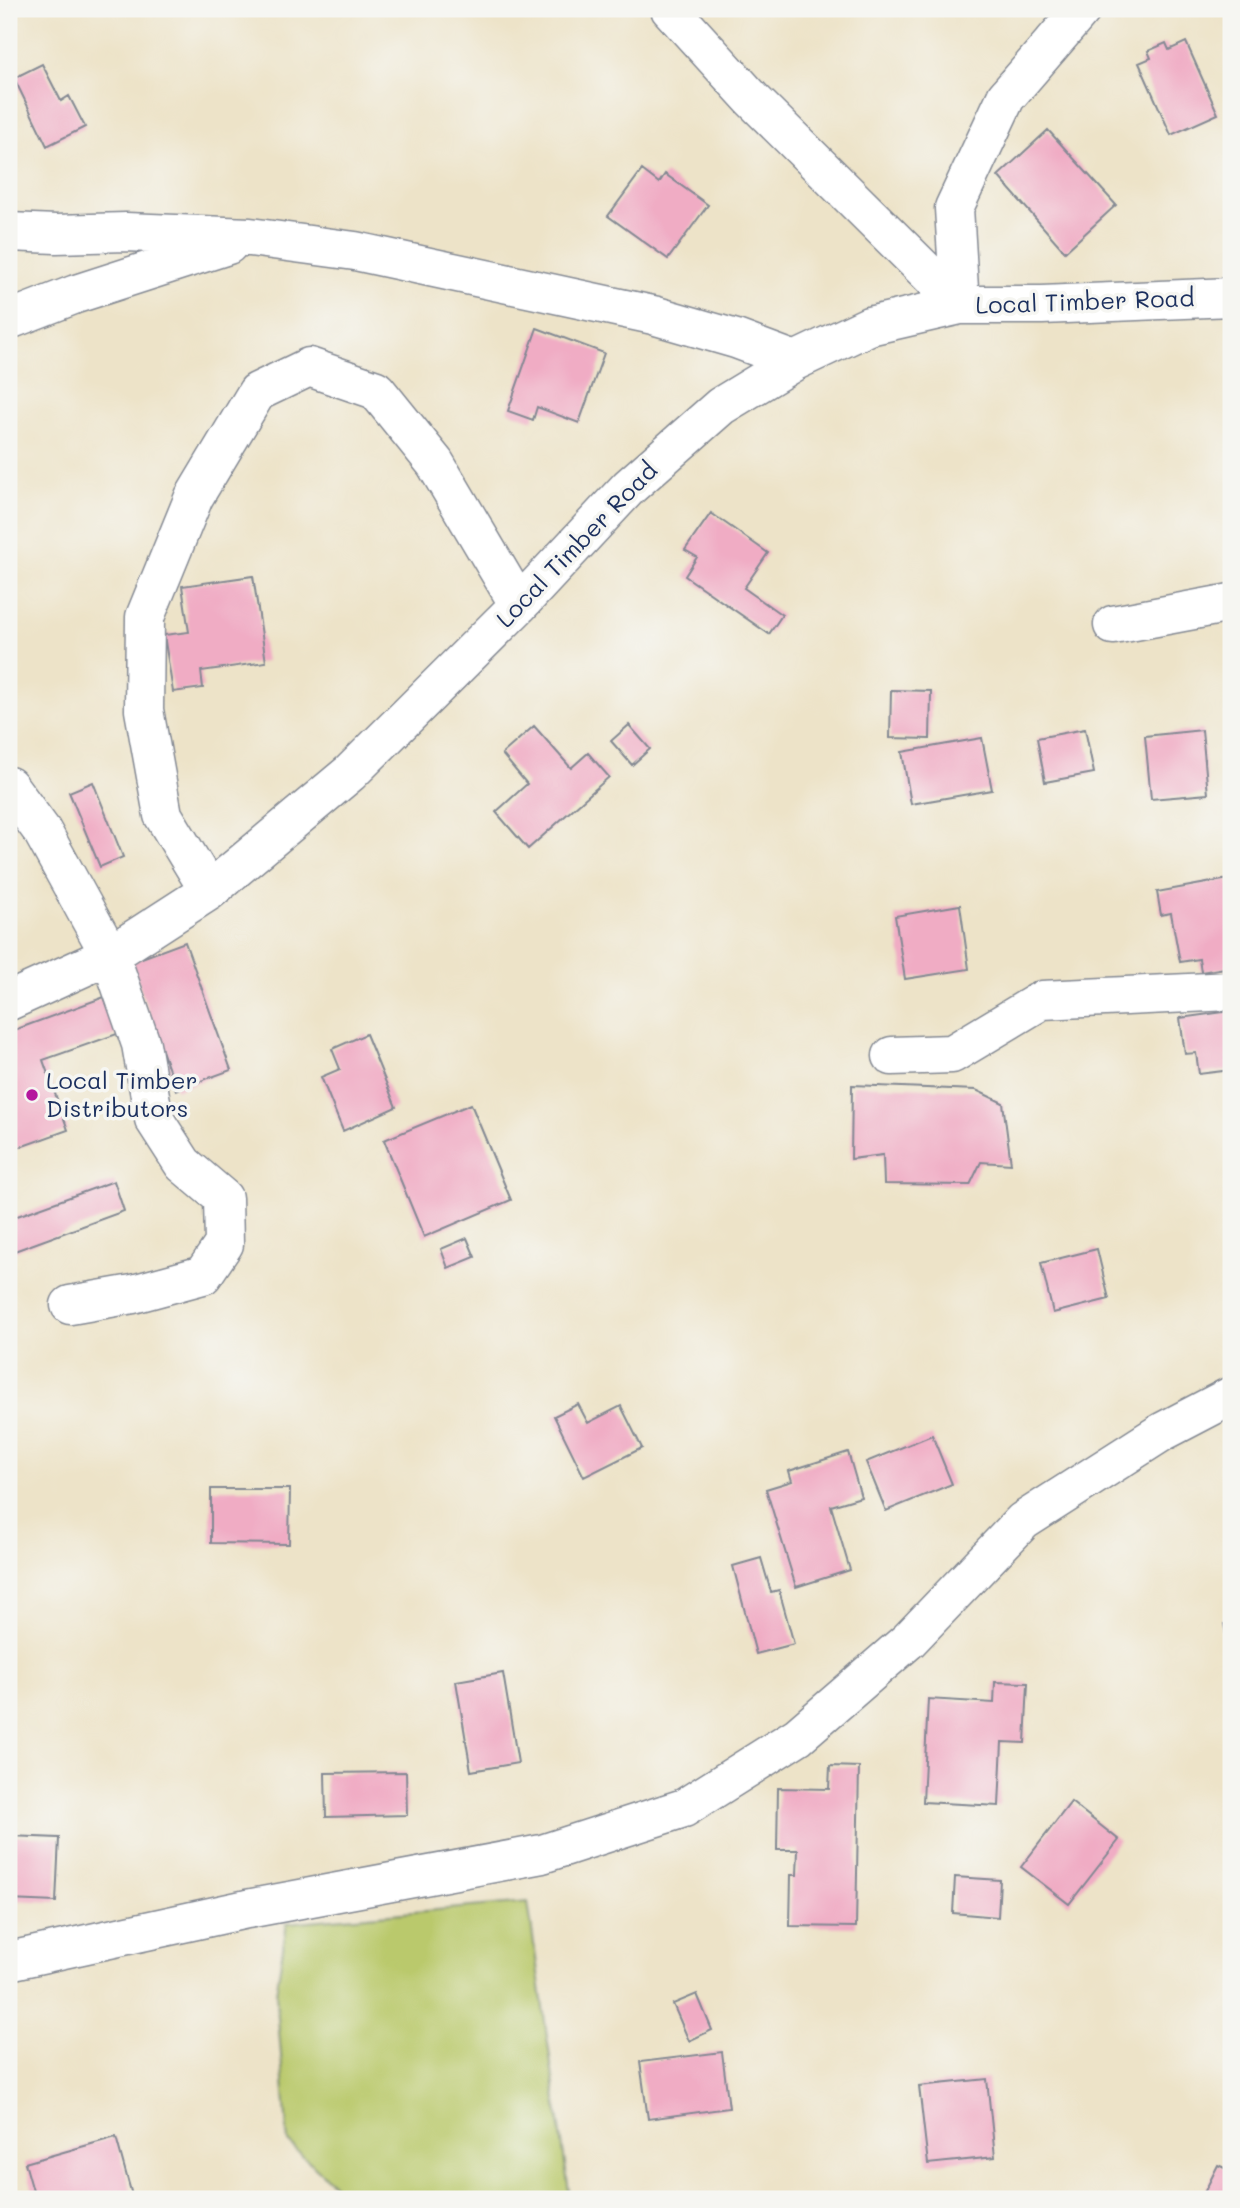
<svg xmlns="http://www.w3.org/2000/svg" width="1240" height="2208" font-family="Mali,sans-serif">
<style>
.green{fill:#bac96c;stroke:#6a7c65;stroke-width:2}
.building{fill:#f0acc4}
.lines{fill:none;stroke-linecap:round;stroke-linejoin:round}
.minor-casing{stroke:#848993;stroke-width:41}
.minor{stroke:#fff;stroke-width:38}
.poi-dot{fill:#b5179e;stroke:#f6f6f2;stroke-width:2.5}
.labels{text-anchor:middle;stroke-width:7;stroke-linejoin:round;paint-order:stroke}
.street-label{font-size:24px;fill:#1b2f5e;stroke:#f6f6f2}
.poi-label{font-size:24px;fill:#1b2f5e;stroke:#f6f6f2;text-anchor:start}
</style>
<rect width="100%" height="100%" fill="#f6f6f2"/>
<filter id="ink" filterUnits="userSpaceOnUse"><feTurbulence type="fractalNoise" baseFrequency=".0143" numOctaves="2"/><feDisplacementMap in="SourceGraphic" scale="14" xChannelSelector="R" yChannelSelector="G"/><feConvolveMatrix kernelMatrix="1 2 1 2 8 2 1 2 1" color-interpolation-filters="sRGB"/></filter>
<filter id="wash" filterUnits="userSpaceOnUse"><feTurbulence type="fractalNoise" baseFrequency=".00686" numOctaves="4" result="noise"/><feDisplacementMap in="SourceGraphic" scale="28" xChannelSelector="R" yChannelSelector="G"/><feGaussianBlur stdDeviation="1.57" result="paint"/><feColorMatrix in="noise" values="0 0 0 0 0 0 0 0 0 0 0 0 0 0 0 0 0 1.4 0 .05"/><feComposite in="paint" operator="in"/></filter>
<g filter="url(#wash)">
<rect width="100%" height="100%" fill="#ede3c8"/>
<!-- green -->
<path class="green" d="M528 1902 570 2199H350L288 2142 276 1993 287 1923Z"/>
<g id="blocks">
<!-- building -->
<path class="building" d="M1186 42 1218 114 1171 135 1139 63 1151 58 1148 51 1166 43 1169 50Z
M42 64 61 101 69 96 85 127 47 146 14 78Z
M1048 130 1116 205 1065 252 998 176Z
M642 170 659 183 665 174 708 205 668 259 608 216Z
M537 328 604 353 579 423 537 407 533 420 508 411Z
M711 513 768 553 744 588 782 615 769 634 685 576 697 557 685 550Z
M253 576 266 662 201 671 203 688 173 692 164 635 189 632 182 586Z
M891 690 931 691 930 739 890 738Z
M629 725 650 749 632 765 611 741Z
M534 726 571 768 588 753 609 777 528 849 496 812 527 784 502 754Z
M1085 729 1094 773 1045 782 1037 738Z
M1202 730 1208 794 1151 799 1145 736Z
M982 738 992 790 911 804 902 752Z
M93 782 123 857 100 867 69 792Z
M1229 879 1231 892V967L1201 972 1199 959 1180 962 1171 913 1161 915 1157 892Z
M960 905 969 969 905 979 895 916Z
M185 942 231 1070 176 1090 131 962Z
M107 996 120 1033 43 1060 68 1130 9 1151V1032Z
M1231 1011V1070L1199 1074 1196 1053 1185 1054 1180 1018Z
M366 1034 396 1107 343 1131 321 1077 340 1069 332 1049Z
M852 1085 976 1090 1003 1103 1011 1164 981 1162 970 1185 884 1184 883 1155 851 1159Z
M471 1104 511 1200 424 1237 384 1140Z
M114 1181 124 1211 9 1253V1219Z
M467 1238 475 1257 448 1268 441 1249Z
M1097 1249 1109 1299 1053 1313 1041 1263Z
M578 1404 588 1423 621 1406 642 1448 584 1477 554 1416Z
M932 1435 952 1484 886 1511 866 1462Z
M848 1452 861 1497 831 1506 850 1570 796 1587 766 1489 792 1481 789 1471Z
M211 1489H290L289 1544 211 1543Z
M761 1558 771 1592 779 1590 794 1644 756 1654 733 1566Z
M1231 1622V1657H1230L1224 1624Z
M503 1673 518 1763 471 1771 456 1681Z
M995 1682 1028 1683 1025 1743 1002 1742 999 1806 923 1802 928 1699 994 1703Z
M830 1766 859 1767 856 1927 790 1926 791 1875H797L798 1850H777L778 1788 829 1789Z
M406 1772 407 1815 326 1817 325 1773Z
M1071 1802 1119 1840 1069 1904 1021 1867Z
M9 1836 59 1838 56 1902 9 1900Z
M955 1877 1000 1880 998 1917 953 1913Z
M697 1994 712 2030 689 2041 673 2004Z
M722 2052 729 2108 648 2119 640 2062Z
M987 2079 995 2157 928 2164 919 2086Z
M116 2137 133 2199H9L33 2191 25 2163Z
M1218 2165 1231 2171V2199H1201Z"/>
</g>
</g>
<g filter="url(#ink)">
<use href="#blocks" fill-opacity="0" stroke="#848993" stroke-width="2"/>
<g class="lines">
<!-- minor casing -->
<g class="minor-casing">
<path id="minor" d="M670 9 752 99 960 305
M9 232 56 234 126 232 250 237 355 251 653 315 736 339 795 361
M960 305 954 208 1006 97 1082 9
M9 320 76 294 228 245
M1113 625 1231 603
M9 786 42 831 110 955 141 1044 154 1119 183 1164 223 1198 224 1244 203 1275 133 1294 70 1305
M209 891 163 815 144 710 145 617 194 497 257 392 309 367 376 390 435 463 519 605
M9 1001 110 955 209 891 350 773 519 605 629 487 721 406 795 361 869 326 960 305H1042L1231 297
M892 1056 952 1054 1042 1000 1231 991
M9 1961 247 1909 542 1854 684 1808 798 1736 909 1640 1023 1521 1162 1432 1231 1396"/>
</g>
<!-- minor -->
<use href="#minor" class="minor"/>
</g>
</g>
<!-- markers -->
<circle class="poi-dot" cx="32" cy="1095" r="7"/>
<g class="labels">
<!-- street labels -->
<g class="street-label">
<text transform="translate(1085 302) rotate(-2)" y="8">Local Timber Road</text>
<text transform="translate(577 545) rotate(-46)" y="8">Local Timber Road</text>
</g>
<!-- poi labels -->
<g class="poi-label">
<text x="46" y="1089">Local Timber<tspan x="46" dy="28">Distributors</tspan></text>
</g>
</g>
<!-- margin -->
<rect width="1240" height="2208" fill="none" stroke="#f6f6f2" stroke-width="35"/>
</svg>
